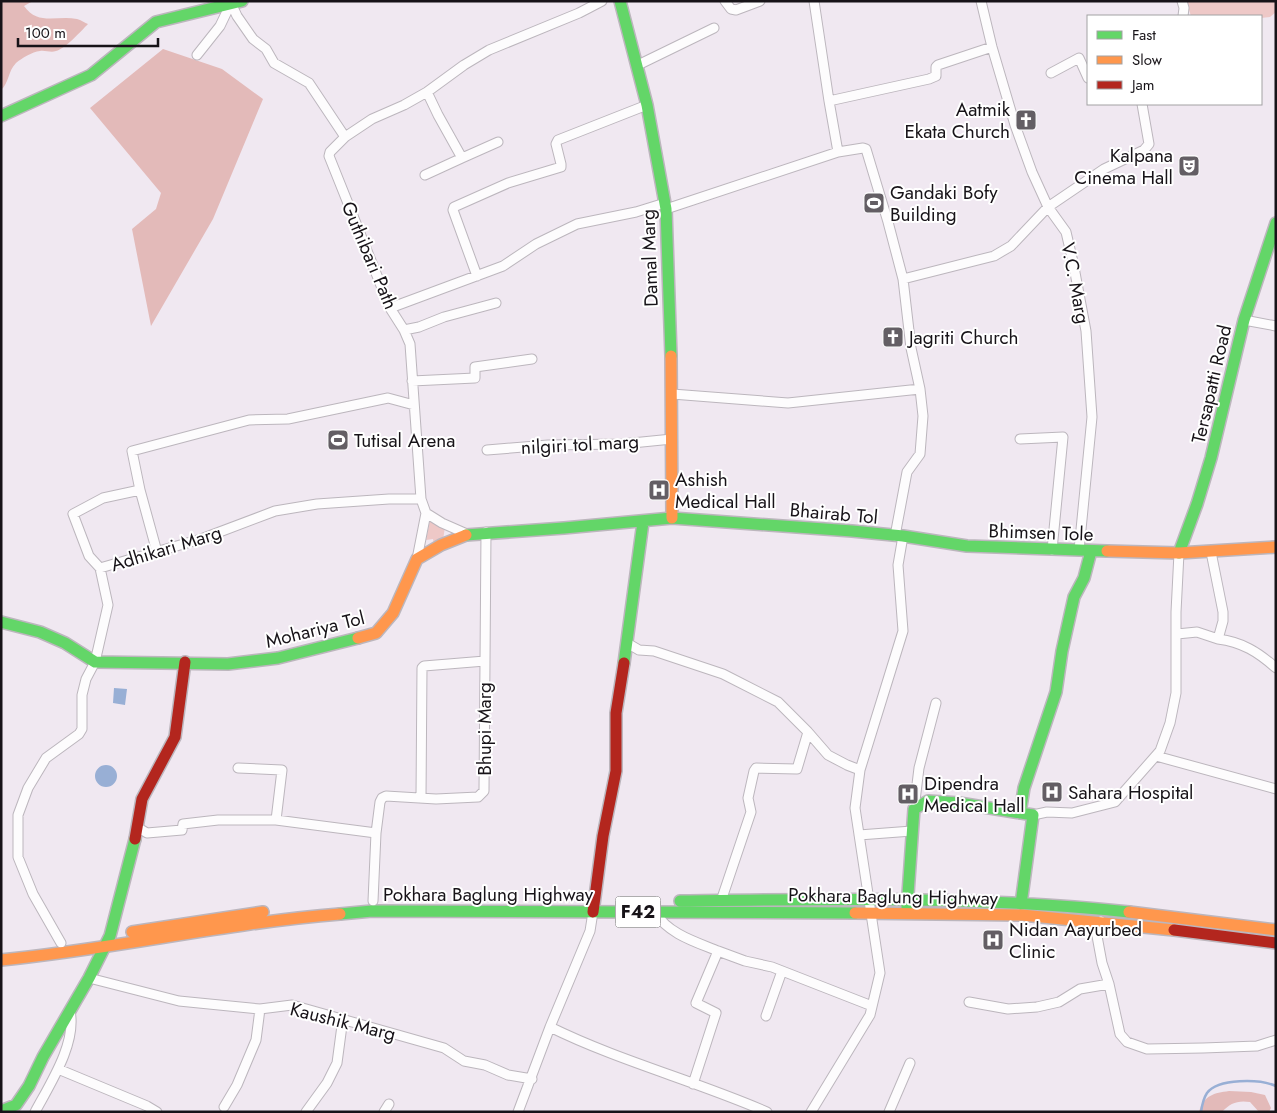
<svg xmlns="http://www.w3.org/2000/svg" width="1277" height="1113" font-family="Jost,sans-serif">
<style>
.green{fill:#eec8c7}
.forest{fill:#e3bab9}
.water{fill:#98afd5}
.lines{fill:none;stroke-linecap:round;stroke-linejoin:round}
.stream{stroke:#98afd5;stroke-width:2.5}
.street-casing{stroke:#bcb6bd;stroke-width:11}
.fast-casing{stroke:#bcb6bd;stroke-width:14}
.slow-casing{stroke:#bcb6bd;stroke-width:14}
.jam-casing{stroke:#bcb6bd;stroke-width:14}
.street{stroke:#fdfcfd;stroke-width:9}
.fast{stroke:#63d668;stroke-width:11}
.slow{stroke:#ff974d;stroke-width:11}
.jam{stroke:#b3261e;stroke-width:11}
.labels{text-anchor:middle;stroke-width:4;stroke-linejoin:round;paint-order:stroke}
.shield{fill:#fff;stroke:#5d5a5d;stroke-width:1}
.shield-label{font-size:18px;font-weight:bold;fill:#171318}
.poi-label{font-size:19px;fill:#171318;stroke:#fff;text-anchor:start}
.street-label{font-size:19px;fill:#171318;stroke:#fff}
</style>
<rect width="100%" height="100%" fill="#f0e8f1"/>
<!-- green -->
<path class="green" d="M1186 1H1276V12L1270 17 1261 18V16H1191Z
M430 520 445 527 443 540 434 545 433 539 426 540Z"/>
<!-- forest -->
<path class="forest" d="M1 1H33L24 6C38 26 57 15 77 19 81 20 85 23 88 24 81 31 65 49 56 51 51 53 45 50 40 51 32 52 22 58 16 63 8 71 9 83 1 90Z
M163 49 222 69 263 99 213 219 151 326 132 229 156 209 161 193 90 108Z
M1229 1091 1251 1092 1265 1095 1271 1108 1269 1112H1259L1250 1102C1238 1100 1230 1103 1222 1112H1199C1204 1095 1214 1093 1229 1091Z"/>
<!-- water -->
<path class="water" d="M114 688 127 689 125 705 113 703Z
M95 776a11 11 0 1 1 22 0a11 11 0 1 1-22 0Z"/>
<g class="lines">
<!-- stream -->
<path class="stream" d="M1201 1112C1202 1105 1203 1099 1207 1093 1218 1078 1260 1079 1276 1086"/>
<!-- street casing -->
<g class="street-casing">
<path id="street" d="M725 1 731 9 736 10 760 1
M814 1 829 101 838 152
M981 1 992 47 1015 125 1032 172 1048 207 1066 232 1073 262 1086 331 1092 417 1079 550
M1182 1 1184 8 1183 16
M231 3 237 16 253 39 266 49 274 63 309 83 345 137 330 152 329 156 390 308 404 330 410 344 421 499 426 513 442 523 467 534
M197 55 220 26 231 3
M638 65 714 28
M1051 73 1079 58 1088 78
M829 101 929 79 936 76V67L938 65 992 47
M345 137 372 119 404 105 427 92 464 65 489 50 579 13 602 1
M462 158 498 142
M425 175 462 158 438 115 427 92
M666 209 838 152 863 148 866 149 888 222 903 279 911 348 920 389 923 416 920 454 907 472 895 536
M477 276 453 210 454 207 508 183 561 167V164L556 144 558 140 647 105
M903 279 994 256 1011 246 1048 207 1104 169 1144 150 1149 144 1142 104
M390 308 503 266 536 244 577 224 636 212 665 203
M1244 320 1276 326
M404 330 419 327 444 317 496 303
M412 381 475 378V367L532 359
M672 394 788 403 920 389
M414 405 388 398 288 419 249 420 132 451 140 490 103 498 73 514 89 556 100 568 201 539 275 511 317 504 389 499H421
M1020 439 1063 437 1052 550
M487 450 548 445 622 444 672 439
M140 490 157 552
M1211 552 1223 612V621L1218 639C1242 642 1258 652 1276 668
M417 559 426 513
M1177 634 1197 632 1218 639
M627 643 639 650 654 651 723 674 778 702 808 732 828 755 847 765 860 770
M1156 756 1276 789
M238 768 282 770 276 820 376 833 373 901
M421 797 422 668 424 666 485 661
M914 809 919 768 936 703
M1033 815 1047 812 1072 813 1115 802 1160 751 1170 723 1176 693V612L1179 553
M137 827 147 833 182 830 183 824 218 820H276
M376 833 380 802 382 798 386 796 436 799 478 797 484 791 486 532
M859 835 912 831
M721 901 751 812 748 798 754 771 756 768 797 769 808 732
M655 912C668 934 696 942 718 951L696 1003 716 1013 693 1084
M1101 921 1097 936 1102 963 1109 984 1120 1034 1127 1042 1147 1049 1203 1048 1257 1046 1276 1040
M61 943 33 894 18 857V815L28 788 46 758 79 734 82 729V695L86 679 95 662 108 605 100 568
M718 951 745 961 772 967 872 1006
M89 978 179 1001 260 1009 292 1005 444 1048 464 1061 485 1065 508 1075 532 1079
M969 1002 1008 1009 1037 1007 1059 1002 1080 989 1109 984
M766 1016 782 971
M550 1027C619 1061 696 1081 767 1112
M58 1069 147 1106 157 1112
M224 1107 237 1085 256 1040 260 1009
M35 1112C50 1084 77 1043 70 1011
M306 1112 327 1083 337 1063 343 1018
M384 1112 389 1104
M518 1112 550 1027 590 931 593 912
M811 1112 870 1015 880 973 855 808 860 770 903 631 898 565 903 536
M889 1112 910 1063"/>
</g>
<!-- fast casing -->
<g class="fast-casing">
<path id="fast" d="M620 1 647 105 666 209 671 356
M1 116 91 75 156 22 242 1
M466 535 564 528 672 518 852 531 903 536 967 546 1107 551
M1179 553 1197 504 1211 458 1244 320 1276 223
M1 622 40 632 65 643 95 662 228 664 278 658 358 638
M624 663 643 522
M1020 813 1024 788 1056 692 1062 651 1074 597 1084 578 1091 551
M680 901C830 899 979 896 1129 912
M907 908 914 809 928 801 959 803 1033 815 1021 904
M340 914 372 911 855 913
M1 1111 16 1105 29 1086 43 1057 89 978 110 936 135 839"/>
</g>
<!-- slow casing -->
<g class="slow-casing">
<path id="slow" d="M671 356 672 518
M1107 551 1179 553 1276 547
M358 638 376 633 393 613 417 559 441 545 466 535
M1129 912 1276 930
M855 913 1022 915 1174 930
M132 932 263 912
M1 960C115 949 226 923 340 914"/>
</g>
<!-- jam casing -->
<g class="jam-casing">
<path id="jam" d="M135 839 142 799 175 737 185 662
M593 912 603 836 616 771V713L624 663
M1174 930 1276 943"/>
</g>
<!-- street -->
<use href="#street" class="street"/>
<!-- fast -->
<use href="#fast" class="fast"/>
<!-- slow -->
<use href="#slow" class="slow"/>
<!-- jam -->
<use href="#jam" class="jam"/>
</g>
<!-- icons -->
<defs>
<g id="church-square" transform="scale(1.125)"><rect x="-9" y="-9" width="18" height="18" rx="4" fill="#635e64" stroke="#fff"/><path d="M-1.2-6h2.4v3.5h3.3v2.4h-3.3V6h-2.4V-.1h-3.3v-2.4h3.3Z" fill="#fff"/></g>
<g id="theatre-square" transform="scale(1.125)"><rect x="-9" y="-9" width="18" height="18" rx="4" fill="#635e64" stroke="#fff"/><path d="M-5-5.5Q0-4 5-5.5V0Q5 5 0 6Q-5 5-5 0ZM-3.3-2.5H-1v1.5H-3.3ZM1-2.5H3.3v1.5H1ZM-2.8 1Q0 5.5 2.8 1Z" fill="#fff"/></g>
<g id="stadium-square" transform="scale(1.125)"><rect x="-9" y="-9" width="18" height="18" rx="4" fill="#635e64" stroke="#fff"/><path d="M0-5a6.5 5 0 1 0 0 10a6.5 5 0 1 0 0-10ZM-3.5-1.8h7v3.6h-7Z" fill="#fff"/></g>
<g id="hospital-square" transform="scale(1.125)"><rect x="-9" y="-9" width="18" height="18" rx="4" fill="#635e64" stroke="#fff"/><path d="M-5-5h3v3.5h4V-5h3V5h-3V1.5h-4V5h-3Z" fill="#fff"/></g>
</defs>
<g fill-rule="evenodd">
<use href="#church-square" x="1026" y="120"/>
<use href="#theatre-square" x="1189" y="166"/>
<use href="#stadium-square" x="874" y="203"/>
<use href="#church-square" x="893" y="337"/>
<use href="#stadium-square" x="338" y="440"/>
<use href="#hospital-square" x="659" y="490"/>
<use href="#hospital-square" x="1052" y="792"/>
<use href="#hospital-square" x="908" y="794"/>
<use href="#hospital-square" x="993" y="940"/>
</g>
<g class="labels">
<!-- shield labels -->
<rect class="shield" x="615.5" y="896.5" width="45" height="31" rx="4"/>
<g class="shield-label">
<text x="638" y="918">F42</text>
</g>
<!-- poi labels -->
<g class="poi-label">
<text x="1010" y="116" text-anchor="end">Aatmik<tspan x="1010" dy="22">Ekata Church</tspan></text>
<text x="1173" y="162" text-anchor="end">Kalpana<tspan x="1173" dy="22">Cinema Hall</tspan></text>
<text x="890" y="199">Gandaki Bofy<tspan x="890" dy="22">Building</tspan></text>
<text x="909" y="344">Jagriti Church</text>
<text x="354" y="447">Tutisal Arena</text>
<text x="675" y="486">Ashish<tspan x="675" dy="22">Medical Hall</tspan></text>
<text x="924" y="790">Dipendra<tspan x="924" dy="22">Medical Hall</tspan></text>
<text x="1068" y="799">Sahara Hospital</text>
<text x="1009" y="936">Nidan Aayurbed<tspan x="1009" dy="22">Clinic</tspan></text>
</g>
<!-- street labels -->
<g class="street-label">
<text transform="translate(370 255) rotate(67)" y="7">Guthibari Path</text>
<text transform="translate(649 258) rotate(-92)" y="7">Damal Marg</text>
<text transform="translate(1076 283) rotate(79)" y="7">V.C. Marg</text>
<text transform="translate(1211 384) rotate(-77)" y="7">Tersapatti Road</text>
<text transform="translate(580 444) rotate(-3)" y="7">nilgiri tol marg</text>
<text transform="translate(834 513) rotate(5)" y="7">Bhairab Tol</text>
<text transform="translate(1041 532) rotate(2)" y="7">Bhimsen Tole</text>
<text transform="translate(166 548) rotate(-17)" y="7">Adhikari Marg</text>
<text transform="translate(315 629) rotate(-14)" y="7">Mohariya Tol</text>
<text transform="translate(484 729) rotate(-90)" y="7">Bhupi Marg</text>
<text x="488" y="901">Pokhara Baglung Highway</text>
<text transform="translate(893 896) rotate(1)" y="7">Pokhara Baglung Highway</text>
<text transform="translate(343 1021) rotate(14)" y="7">Kaushik Marg</text>
</g>
</g>
<!-- border -->
<rect width="1277" height="1113" fill="none" stroke="#171318" stroke-width="5"/>
<!-- legend -->
<rect x="1087" y="15" width="175" height="90" fill="#ffffff" stroke="#a2a1a3"/>
<rect x="1097" y="31" width="25" height="8" fill="#63d668" stroke="#a2a1a3"/>
<text x="1132" y="40" font-size="15" fill="#171318">Fast</text>
<rect x="1097" y="56" width="25" height="8" fill="#ff974d" stroke="#a2a1a3"/>
<text x="1132" y="65" font-size="15" fill="#171318">Slow</text>
<rect x="1097" y="81" width="25" height="8" fill="#b3261e" stroke="#a2a1a3"/>
<text x="1132" y="90" font-size="15" fill="#171318">Jam</text>
<!-- scale -->
<path d="M18 38v8h140v-8" fill="none" stroke="#171318" stroke-width="2.5"/>
<text x="25" y="38" font-size="15" fill="#171318" stroke="#ffffff" stroke-width="4" paint-order="stroke">100 m</text>
</svg>
